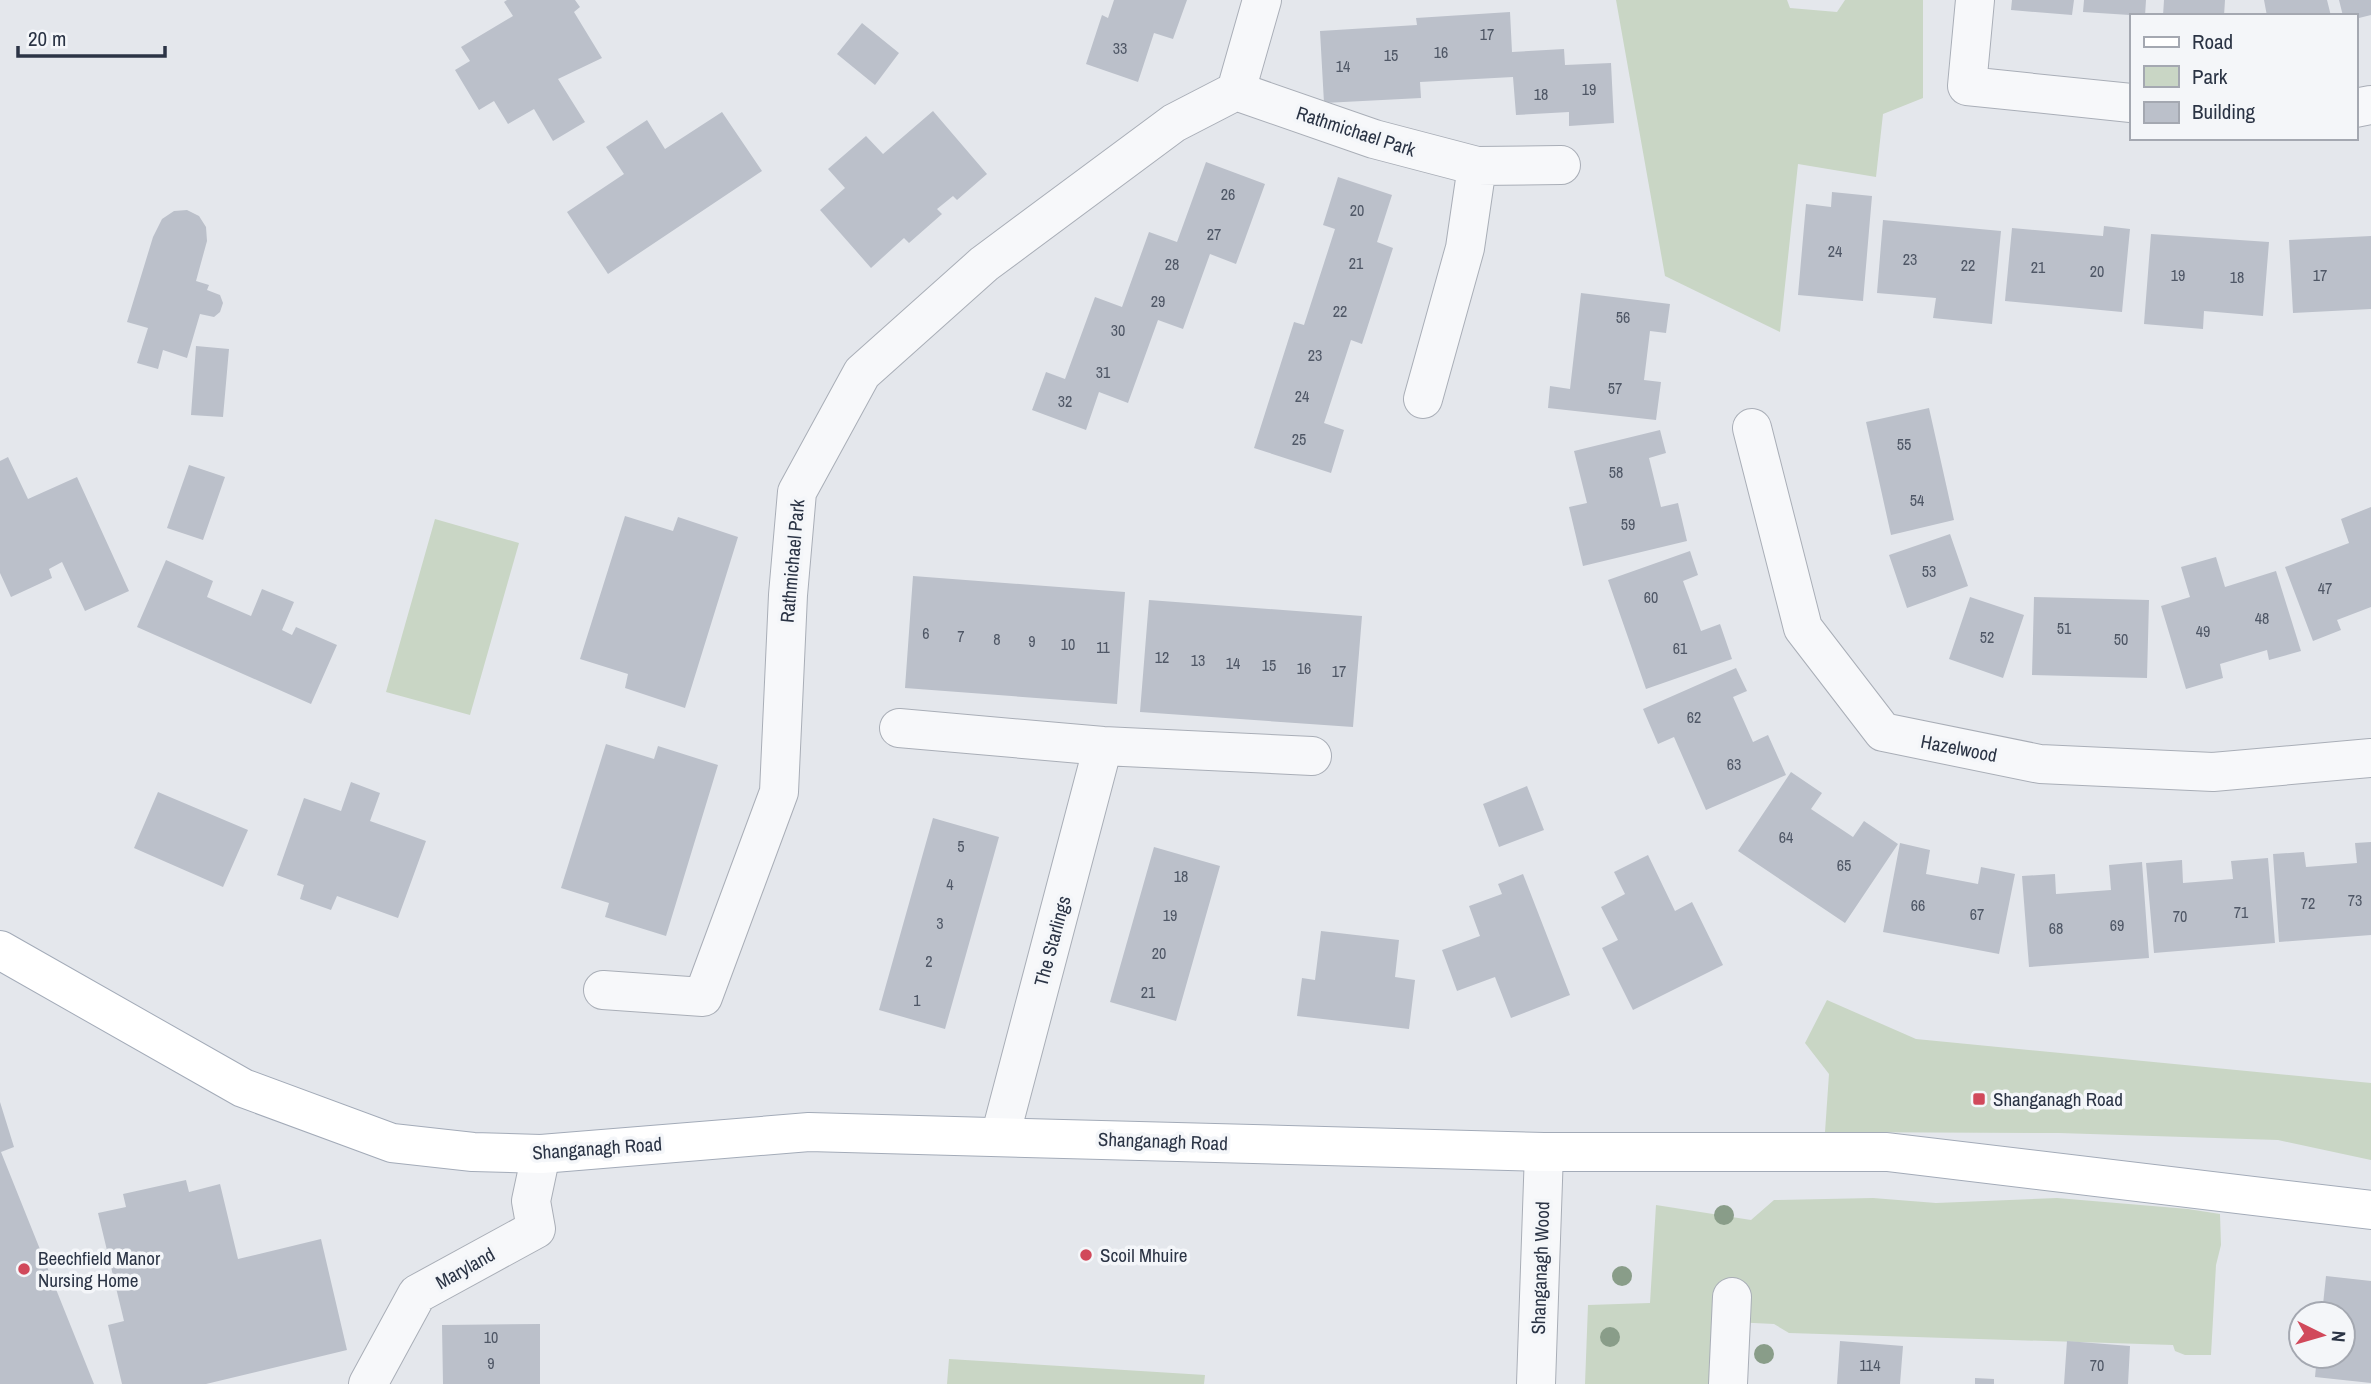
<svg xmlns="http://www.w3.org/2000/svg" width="2371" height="1384" font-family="'Archivo Narrow',sans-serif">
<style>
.green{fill:#c9d6c5}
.building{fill:#bbc0ca}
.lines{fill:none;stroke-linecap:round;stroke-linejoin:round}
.minor-casing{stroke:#a9aeb7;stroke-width:40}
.major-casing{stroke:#a3abb8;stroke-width:40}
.minor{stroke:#f7f8fa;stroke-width:38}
.major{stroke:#fff;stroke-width:38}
.tree{fill:#899d89}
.poi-dot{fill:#d1495b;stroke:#f4f6f9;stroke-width:2.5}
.labels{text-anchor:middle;stroke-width:7;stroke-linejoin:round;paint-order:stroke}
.number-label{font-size:16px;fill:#4f5766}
.street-label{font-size:19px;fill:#2b3445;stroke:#f4f6f9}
.poi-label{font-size:19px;fill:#2b3445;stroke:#f4f6f9;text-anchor:start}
</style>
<rect width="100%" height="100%" fill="#e4e7ec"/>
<!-- green -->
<path class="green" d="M1616 0H1787L1790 8 1837 12 1845 0H1923V98L1883 114 1876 177 1798 164 1780 332 1665 276Z
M435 519 519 543 470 715 386 692Z
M1827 1000 1916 1039 2371 1083V1160L2278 1140 2059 1133 1825 1132 1829 1074 1805 1043Z
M1873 1198 1936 1203 2057 1198 2188 1209 2220 1214 2221 1245 2216 1265 2211 1355H2185L2175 1351 2173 1345 1789 1333 1774 1324 1713 1321 1710 1384H1585L1588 1305 1650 1303 1656 1205 1751 1220 1774 1200Z
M949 1359 1205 1375 1204 1384H947Z"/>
<!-- building -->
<path class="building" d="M507 0H575L580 7 574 12 602 58 558 79 585 122 553 141 534 109 508 124 494 101 479 110 455 70 470 61 461 47 513 16 504 2Z
M1114 0H1187L1173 39 1154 33 1138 82 1086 64 1102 15 1108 18Z
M2012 0H2074L2072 15 2011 10Z
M2084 0H2146L2145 16 2083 12Z
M2164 0H2225L2224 16H2163Z
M2264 0H2327L2331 16H2267Z
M2339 0H2371V15L2355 19V16H2343Z
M1510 12 1512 52 1564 49 1565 65 1611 63 1614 123 1569 126V112L1516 115 1513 77 1420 82 1421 98 1324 103 1320 31 1417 25 1416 18Z
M862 23 899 53 875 85 837 54Z
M933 111 987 174 957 200 953 196 937 209 942 214 909 243 904 238 871 268 820 210 845 188 828 169 866 136 883 154Z
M722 112 762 171 608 274 567 212 624 174 606 147 647 120 665 149Z
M1206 162 1265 184 1236 264 1210 254 1183 329 1158 320 1128 403 1099 392 1086 430 1032 410 1046 372 1065 379 1095 297 1122 307 1149 232 1177 242Z
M1338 177 1392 195 1377 242 1393 248 1362 344 1351 340 1324 423 1344 430 1331 473 1254 448 1294 322 1304 325 1335 229 1323 225Z
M1832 192 1872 196 1863 301 1798 295 1806 204 1831 207Z
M187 210 199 216 206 227 207 241 196 281 209 285 207 290 220 295 223 303 220 312 214 317 200 314 187 358 163 350 158 369 137 363 148 328 127 322 153 237 162 219 174 211Z
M1883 220 2001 231 1992 324 1933 318 1936 298 1877 293Z
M2104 226 2130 229 2122 312 2005 301 2012 228 2103 236Z
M2151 234 2269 242 2263 316 2204 311 2203 329 2144 324Z
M2371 236V309L2293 313 2289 240Z
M1581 293 1670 304 1666 333 1650 331 1644 380 1661 382 1656 420 1548 408 1550 386 1570 389Z
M196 346 229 349 223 417 191 415Z
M1929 408 1954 520 1891 535 1866 422Z
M1660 430 1666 453 1649 458 1661 507 1678 503 1687 541 1583 566 1569 507 1587 503 1574 451Z
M8 457 28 499 77 477 129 591 85 611 62 562 49 569 52 578 11 597 0 573V461Z
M189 465 225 477 203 540 167 528Z
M2371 507V607L2337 620 2341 630 2313 641 2285 567 2349 543 2341 519Z
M625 516 673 531 678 517 738 537 685 708 625 688 628 674 580 659Z
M1950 534 1968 586 1907 608 1889 555Z
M1690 551 1698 575 1683 581 1701 631 1720 624 1732 659 1646 689 1608 580Z
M2216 557 2225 587 2276 571 2301 651 2269 660 2267 650 2220 664 2223 678 2186 689 2161 606 2190 597 2181 567Z
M166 560 213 581 207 597 251 616 262 589 294 602 282 630 292 635 296 627 337 645 311 704 137 627Z
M913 576 1125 592 1117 704 905 688Z
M1970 597 2024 615 2003 678 1949 659Z
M2034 597 2149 600 2147 678 2032 675Z
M1149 600 1362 616 1353 727 1140 712Z
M1736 668 1747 691 1733 697 1753 742 1768 735 1786 775 1706 810 1674 737 1658 744 1643 709Z
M606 744 654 759 658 746 718 765 666 936 605 917 609 903 561 888Z
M1791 772 1822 793 1811 809 1853 837 1864 821 1898 844 1845 923 1738 851Z
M351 782 380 793 370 821 426 841 398 918 337 896 331 910 300 899 304 885 277 875 304 798 341 811Z
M1527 786 1544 830 1499 847 1483 804Z
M158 792 248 830 223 887 134 848Z
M933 818 999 837 945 1029 879 1010Z
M2371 842V935L2279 942 2273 854 2304 852 2306 867 2357 863 2355 843Z
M1900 843 1930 850 1926 874 1978 884 1981 867 2015 874 1999 954 1883 932Z
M1154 847 1220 866 1176 1021 1110 1002Z
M1648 855 1675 911 1692 902 1723 965 1633 1010 1602 948 1618 940 1601 907 1625 894 1614 872Z
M2268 858 2275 943 2154 953 2146 863 2182 860 2183 883 2233 879 2231 861Z
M2142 862 2149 958 2029 967 2022 876 2055 874 2056 894 2111 890 2109 865Z
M1523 874 1570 995 1511 1018 1495 977 1457 991 1442 950 1480 936 1469 906 1502 894 1498 884Z
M1321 931 1399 940 1395 977 1415 980 1409 1029 1297 1016 1302 978 1315 980Z
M0 1102 14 1147 1 1152 94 1384H0Z
M186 1180 189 1192 220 1184 238 1259 321 1239 347 1350 206 1384H122L108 1325 124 1321 98 1213 126 1207 123 1194Z
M2326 1276 2371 1281V1383L2315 1377 2317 1356H2343V1314H2322Z
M540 1324V1384H443L442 1325Z
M1840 1341 1903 1346 1900 1384H1837Z
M2067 1341 2130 1346 2128 1384H2064Z
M1975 1378 1994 1379V1384H1975Z"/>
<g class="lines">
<!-- minor casing -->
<g class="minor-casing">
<path id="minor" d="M1975 0 1967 86 2131 103
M1236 91 1374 139 1477 166 1561 165
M2355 108 2371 105
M1423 399 1465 248 1477 166
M1752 428 1803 628 1883 732 2040 764 2213 772 2371 758
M899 728 1103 746 1312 756
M603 990 703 997 779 792 788 595 797 492 862 373 984 264 1174 123 1236 91 1262 0
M1000 1137 1103 746
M368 1384 417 1294 536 1229 531 1201 541 1154
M1536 1384 1544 1152
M1728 1384 1732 1297"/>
</g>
<!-- major casing -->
<g class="major-casing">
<path id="major" d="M0 950 243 1088 392 1143 473 1152 541 1154 809 1132 1544 1152H1887L2371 1210"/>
</g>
<!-- minor -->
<use href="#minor" class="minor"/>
<!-- major -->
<use href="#major" class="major"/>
</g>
<!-- trees -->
<g class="tree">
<circle cx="1724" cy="1215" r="10"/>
<circle cx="1622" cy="1276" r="10"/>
<circle cx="1610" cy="1337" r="10"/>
<circle cx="1764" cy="1354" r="10"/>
</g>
<!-- markers -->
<g class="poi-dot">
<rect x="1972" y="1092" width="14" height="14" rx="3.5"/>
<circle cx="1086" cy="1255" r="7"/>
<circle cx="24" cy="1269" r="7"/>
</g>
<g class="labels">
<!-- number labels -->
<g class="number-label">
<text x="1487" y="40">17</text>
<text x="1120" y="54">33</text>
<text x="1441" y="58">16</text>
<text x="1391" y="61">15</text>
<text x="1343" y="72">14</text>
<text x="1589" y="95">19</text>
<text x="1541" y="100">18</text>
<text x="1228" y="200">26</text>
<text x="1357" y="216">20</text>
<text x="1214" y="240">27</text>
<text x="1835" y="257">24</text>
<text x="1910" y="265">23</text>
<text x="1356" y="269">21</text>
<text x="1172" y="270">28</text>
<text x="1968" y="271">22</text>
<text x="2038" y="273">21</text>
<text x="2097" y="277">20</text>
<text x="2178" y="281">19</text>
<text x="2320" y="281">17</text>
<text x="2237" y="283">18</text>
<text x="1158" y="307">29</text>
<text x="1340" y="317">22</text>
<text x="1623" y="323">56</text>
<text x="1118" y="336">30</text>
<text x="1315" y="361">23</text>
<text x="1103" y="378">31</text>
<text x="1615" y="394">57</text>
<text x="1302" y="402">24</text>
<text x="1065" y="407">32</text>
<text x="1299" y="445">25</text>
<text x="1904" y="450">55</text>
<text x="1616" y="478">58</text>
<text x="1917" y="506">54</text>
<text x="1628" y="530">59</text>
<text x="1929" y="577">53</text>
<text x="2325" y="594">47</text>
<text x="1651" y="603">60</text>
<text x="2262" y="624">48</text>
<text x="2064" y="634">51</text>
<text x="2203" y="637">49</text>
<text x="926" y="639">6</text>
<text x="961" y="642">7</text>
<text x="1987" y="643">52</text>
<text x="997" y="645">8</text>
<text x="2121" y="645">50</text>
<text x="1032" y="647">9</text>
<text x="1068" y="650">10</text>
<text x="1103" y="653">11</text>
<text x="1680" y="654">61</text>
<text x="1162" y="663">12</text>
<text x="1198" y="666">13</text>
<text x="1233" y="669">14</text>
<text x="1269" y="671">15</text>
<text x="1304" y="674">16</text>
<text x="1339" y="677">17</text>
<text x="1694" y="723">62</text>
<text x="1734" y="770">63</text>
<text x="1786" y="843">64</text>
<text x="961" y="852">5</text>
<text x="1844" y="871">65</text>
<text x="1181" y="882">18</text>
<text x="950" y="890">4</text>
<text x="2355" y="906">73</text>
<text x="2308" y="909">72</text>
<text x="1918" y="911">66</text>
<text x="2241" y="918">71</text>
<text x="1977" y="920">67</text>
<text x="1170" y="921">19</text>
<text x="2180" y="922">70</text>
<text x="940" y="929">3</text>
<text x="2117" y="931">69</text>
<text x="2056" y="934">68</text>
<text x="1159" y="959">20</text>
<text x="929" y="967">2</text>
<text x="1148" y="998">21</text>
<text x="917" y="1006">1</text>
<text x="491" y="1343">10</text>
<text x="491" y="1369">9</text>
<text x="1870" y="1371">114</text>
<text x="2097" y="1371">70</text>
</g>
<!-- street labels -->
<g class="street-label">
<text transform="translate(1356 131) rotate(18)" y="7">Rathmichael Park</text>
<text transform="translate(792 561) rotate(-85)" y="7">Rathmichael Park</text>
<text transform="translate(1959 748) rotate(11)" y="7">Hazelwood</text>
<text transform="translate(1052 941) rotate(-75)" y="7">The Starlings</text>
<text transform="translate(1163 1141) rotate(2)" y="7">Shanganagh Road</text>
<text transform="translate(597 1148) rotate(-4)" y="7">Shanganagh Road</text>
<text transform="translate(465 1268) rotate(-29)" y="7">Maryland</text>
<text transform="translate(1540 1268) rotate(-88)" y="7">Shanganagh Wood</text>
</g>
<!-- poi labels -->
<g class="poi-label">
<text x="1993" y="1106">Shanganagh Road</text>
<text x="1100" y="1262">Scoil Mhuire</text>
<text x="38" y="1265">Beechfield Manor<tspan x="38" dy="22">Nursing Home</tspan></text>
</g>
</g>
<!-- legend -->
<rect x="2130" y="14" width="228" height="126" fill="#f4f6f9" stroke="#a4a8b1" stroke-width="2"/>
<rect x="2144" y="37" width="35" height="10" fill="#ffffff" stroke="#a4a8b1" stroke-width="2"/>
<text x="2192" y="49" font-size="21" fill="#2b3445">Road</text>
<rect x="2144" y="66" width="35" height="21" fill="#c9d6c5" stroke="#a4a8b1" stroke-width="2"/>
<text x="2192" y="84" font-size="21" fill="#2b3445">Park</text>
<rect x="2144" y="102" width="35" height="21" fill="#bbc0ca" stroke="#a4a8b1" stroke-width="2"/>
<text x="2192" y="119" font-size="21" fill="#2b3445">Building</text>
<!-- north arrow -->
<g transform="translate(2322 1335) rotate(95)"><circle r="33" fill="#f4f6f9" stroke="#a4a8b1" stroke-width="2"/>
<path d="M0-5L12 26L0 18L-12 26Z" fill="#d1495b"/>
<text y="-10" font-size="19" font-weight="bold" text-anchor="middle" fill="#2b3445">N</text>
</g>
<!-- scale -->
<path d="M18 46v10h147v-10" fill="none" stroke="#2b3445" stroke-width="3.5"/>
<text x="28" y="46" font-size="21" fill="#2b3445" stroke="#f4f6f9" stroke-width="5" paint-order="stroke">20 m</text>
</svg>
